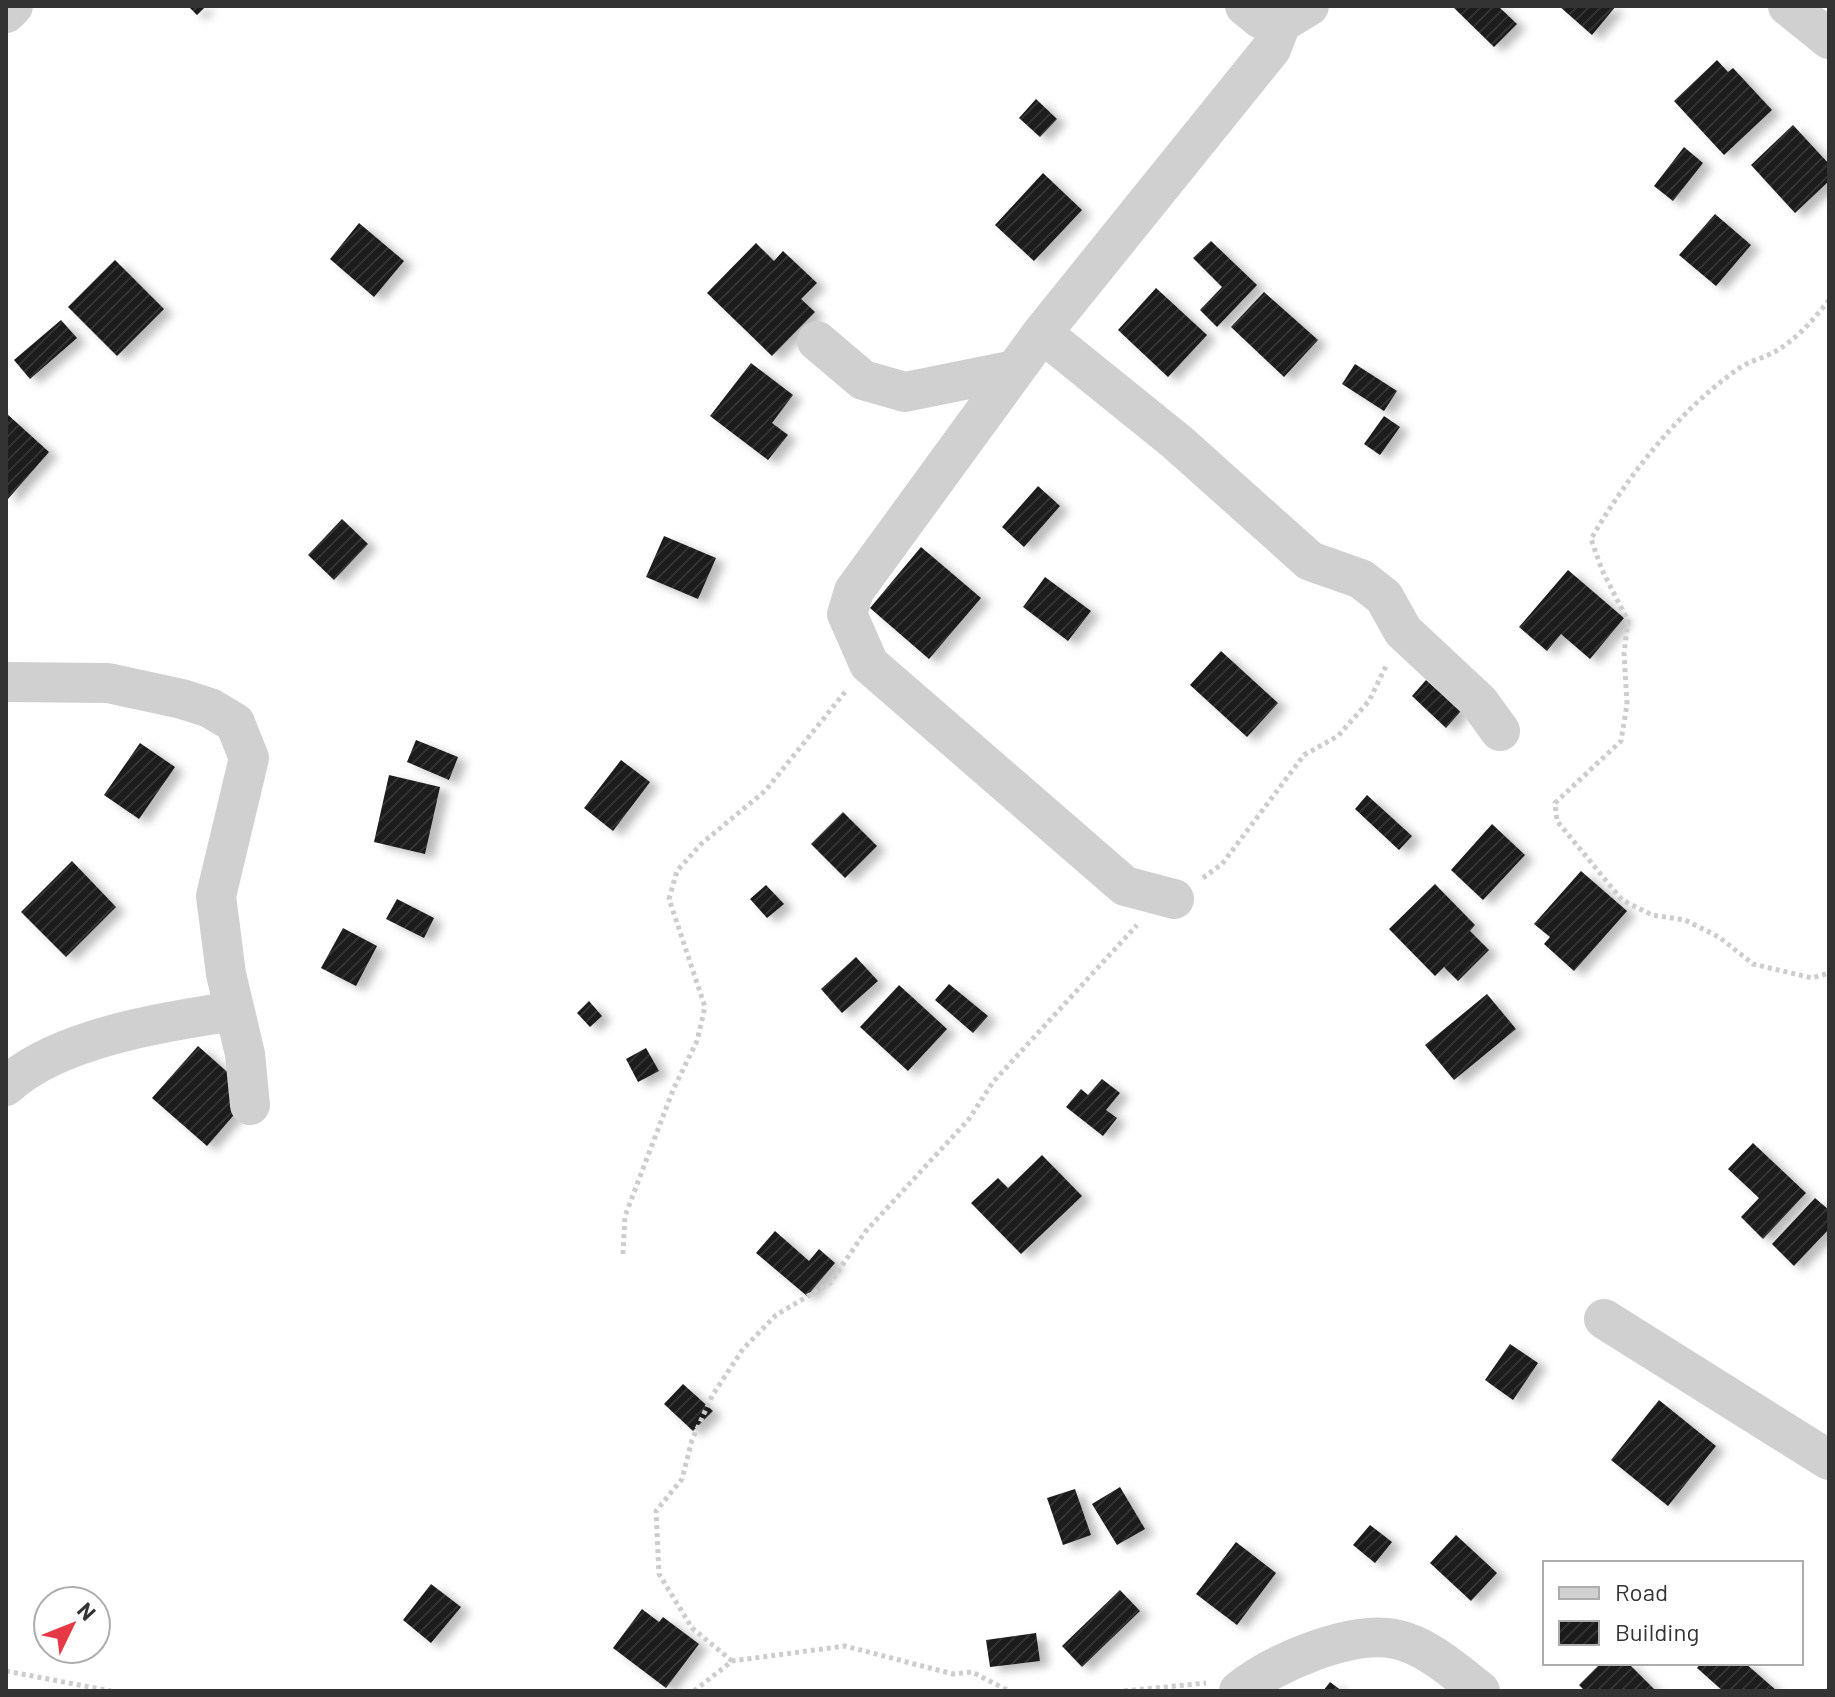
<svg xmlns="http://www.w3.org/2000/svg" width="1835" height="1697" font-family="Barlow,sans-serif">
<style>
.building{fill:url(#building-hatch);filter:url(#shadow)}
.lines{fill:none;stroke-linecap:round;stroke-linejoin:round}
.path{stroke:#cdcdcd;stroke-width:5;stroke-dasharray:4 4;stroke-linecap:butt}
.minor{stroke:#d0d0d0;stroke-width:40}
</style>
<defs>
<pattern id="building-hatch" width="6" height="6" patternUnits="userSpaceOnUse" patternTransform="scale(2)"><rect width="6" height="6" fill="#1a1a1a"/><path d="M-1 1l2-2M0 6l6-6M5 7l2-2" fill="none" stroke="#333"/></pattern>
<filter id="shadow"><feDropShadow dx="9" dy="5" stdDeviation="4" flood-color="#0004"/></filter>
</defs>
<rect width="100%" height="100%" fill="#fff"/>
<!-- building -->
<path class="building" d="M188 6H206L197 15Z
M1452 6H1498L1517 24 1494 47Z
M1559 6H1616L1592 35Z
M1717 60 1728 72 1733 68 1772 110 1724 155 1674 101Z
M1036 99 1057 119 1040 137 1019 118Z
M1793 125 1829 164V181L1795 213 1751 165Z
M1684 147 1703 163 1673 201 1654 186Z
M1043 173 1082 210 1034 261 995 225Z
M1715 214 1751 245 1716 286 1679 255Z
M359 223 404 261 374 297 330 259Z
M1211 241 1257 285 1217 327 1200 310 1222 287 1193 258Z
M756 243 774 261 783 251 817 283 801 299 815 312 772 356 707 293Z
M115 260 164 309 117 356 68 307Z
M1156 288 1207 335 1168 377 1118 330Z
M1264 292 1318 340 1284 377 1231 327Z
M61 320 77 338 30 379 14 360Z
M751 363 793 395 772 423 788 435 768 460 710 416Z
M1355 364 1397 391 1384 411 1342 384Z
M6 413 49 452 8 499 6 497Z
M1384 416 1400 427 1380 455 1364 444Z
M1038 486 1060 506 1024 547 1002 527Z
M342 519 368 544 334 580 308 555Z
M664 536 716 558 698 599 646 577Z
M921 547 981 598 929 659 870 608Z
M1568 570 1624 618 1590 659 1561 634 1547 651 1519 627Z
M1045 577 1091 611 1068 641 1023 607Z
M1221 651 1278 703 1247 737 1190 685Z
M1426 680 1461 711 1446 728 1412 696Z
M416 740 458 757 449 780 407 762Z
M140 743 175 767 139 819 104 795Z
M621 760 650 782 613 831 584 808Z
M389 775 440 787 425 854 374 842Z
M1367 795 1412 836 1399 850 1355 809Z
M843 812 877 846 845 878 811 844Z
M1492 824 1525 855 1483 900 1451 870Z
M72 861 116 907 66 957 21 912Z
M1581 871 1627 911 1574 971 1544 944 1550 937 1534 924Z
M1435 884 1475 925 1470 931 1489 950 1458 981 1444 967 1435 976 1389 929Z
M766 885 784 904 767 918 750 899Z
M397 899 434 918 424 938 386 919Z
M343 928 377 946 356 986 321 968Z
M856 957 878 981 842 1013 821 989Z
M949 984 988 1016 973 1033 935 1000Z
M899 985 947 1029 908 1071 860 1027Z
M1487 994 1516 1029 1454 1080 1425 1045Z
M589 1001 602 1016 590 1027 577 1013Z
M198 1046 252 1094 207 1146 152 1098Z
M646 1048 659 1071 638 1082 626 1059Z
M1102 1079 1120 1093 1106 1110 1117 1118 1103 1136 1066 1107 1081 1089 1088 1095Z
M1753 1143 1806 1193 1763 1239 1741 1217 1759 1198 1728 1169Z
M1042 1155 1082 1196 1021 1254 971 1203 998 1178 1008 1188Z
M1815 1198 1829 1210V1229L1794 1266 1772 1244Z
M775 1231 809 1261 819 1249 835 1263 807 1296 756 1253Z
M1510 1344 1538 1363 1513 1400 1485 1380Z
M683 1384 713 1411 693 1431 664 1404Z
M1659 1400 1716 1446 1668 1506 1611 1460Z
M1120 1487 1145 1529 1117 1545 1092 1504Z
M1075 1489 1091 1535 1063 1545 1047 1498Z
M1370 1525 1392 1542 1375 1563 1353 1545Z
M1456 1535 1497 1573 1471 1601 1430 1563Z
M1236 1542 1276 1573 1237 1625 1196 1594Z
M431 1584 461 1607 431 1643 403 1620Z
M1120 1590 1140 1611 1082 1667 1062 1646Z
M642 1609 659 1622 663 1617 699 1644 666 1688 613 1648Z
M1036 1633 1040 1661 990 1667 986 1640Z
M1601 1663H1628L1656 1691H1585L1579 1685Z
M1701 1663H1745L1777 1691H1723L1697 1668Z
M1330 1682 1342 1691H1323Z"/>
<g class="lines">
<!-- path -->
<path class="path" d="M1829 300C1815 318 1797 339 1776 351 1764 358 1749 361 1738 369 1678 411 1627 477 1591 539L1602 570 1628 621 1624 653 1627 704 1621 741 1555 803 1557 821 1622 900 1652 915 1685 920 1719 937 1753 964 1812 978 1829 973
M1203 878 1222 864 1304 755 1338 736 1369 701 1387 664
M623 1254 625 1216 673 1090 697 1041 705 1007 669 899 677 871 701 844 765 791 845 692
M732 1661 692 1628 659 1574 656 1511 682 1479 692 1440 712 1396 743 1349 776 1315 830 1283 865 1232 969 1119 993 1082 1137 925
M6 1671 111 1691
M694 1691 732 1661 845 1646 953 1674 972 1672 1009 1691
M1124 1691 1206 1683"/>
<!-- minor -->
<path class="minor" d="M1245 6 1261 19 1281 23 1309 6
M1788 6 1829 39
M6 13 13 6
M1042 333 1177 442 1310 561 1361 579 1384 597 1403 631 1479 702 1500 731
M817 341 863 380 905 392 1014 370
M6 682 108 683 182 699 210 708 235 723 249 758 216 896 226 974 245 1054 250 1105
M1174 899 1125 886 869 664 847 614 854 591 1042 333 1271 49 1281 23
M6 1086C57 1038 167 1021 235 1011
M1604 1319 1829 1460
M1239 1691C1273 1663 1351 1630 1395 1639 1426 1645 1456 1672 1480 1691"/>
</g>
<!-- border -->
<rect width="1835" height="1697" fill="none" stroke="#333333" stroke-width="16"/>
<!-- legend -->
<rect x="1543" y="1561" width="260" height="104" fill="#ffffff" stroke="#adadad" stroke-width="2"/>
<rect x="1559" y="1587" width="40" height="12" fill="#d0d0d0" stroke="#adadad" stroke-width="2"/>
<text x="1615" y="1601" font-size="24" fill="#333333">Road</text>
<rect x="1559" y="1621" width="40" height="24" fill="url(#building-hatch)" stroke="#adadad" stroke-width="2"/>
<text x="1615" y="1641" font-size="24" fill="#333333">Building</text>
<!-- north arrow -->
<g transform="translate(72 1625) rotate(47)"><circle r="38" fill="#ffffff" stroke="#adadad" stroke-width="2"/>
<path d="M0-6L14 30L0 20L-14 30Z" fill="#e63946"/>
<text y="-12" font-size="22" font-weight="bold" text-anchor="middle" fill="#333333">N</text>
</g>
</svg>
